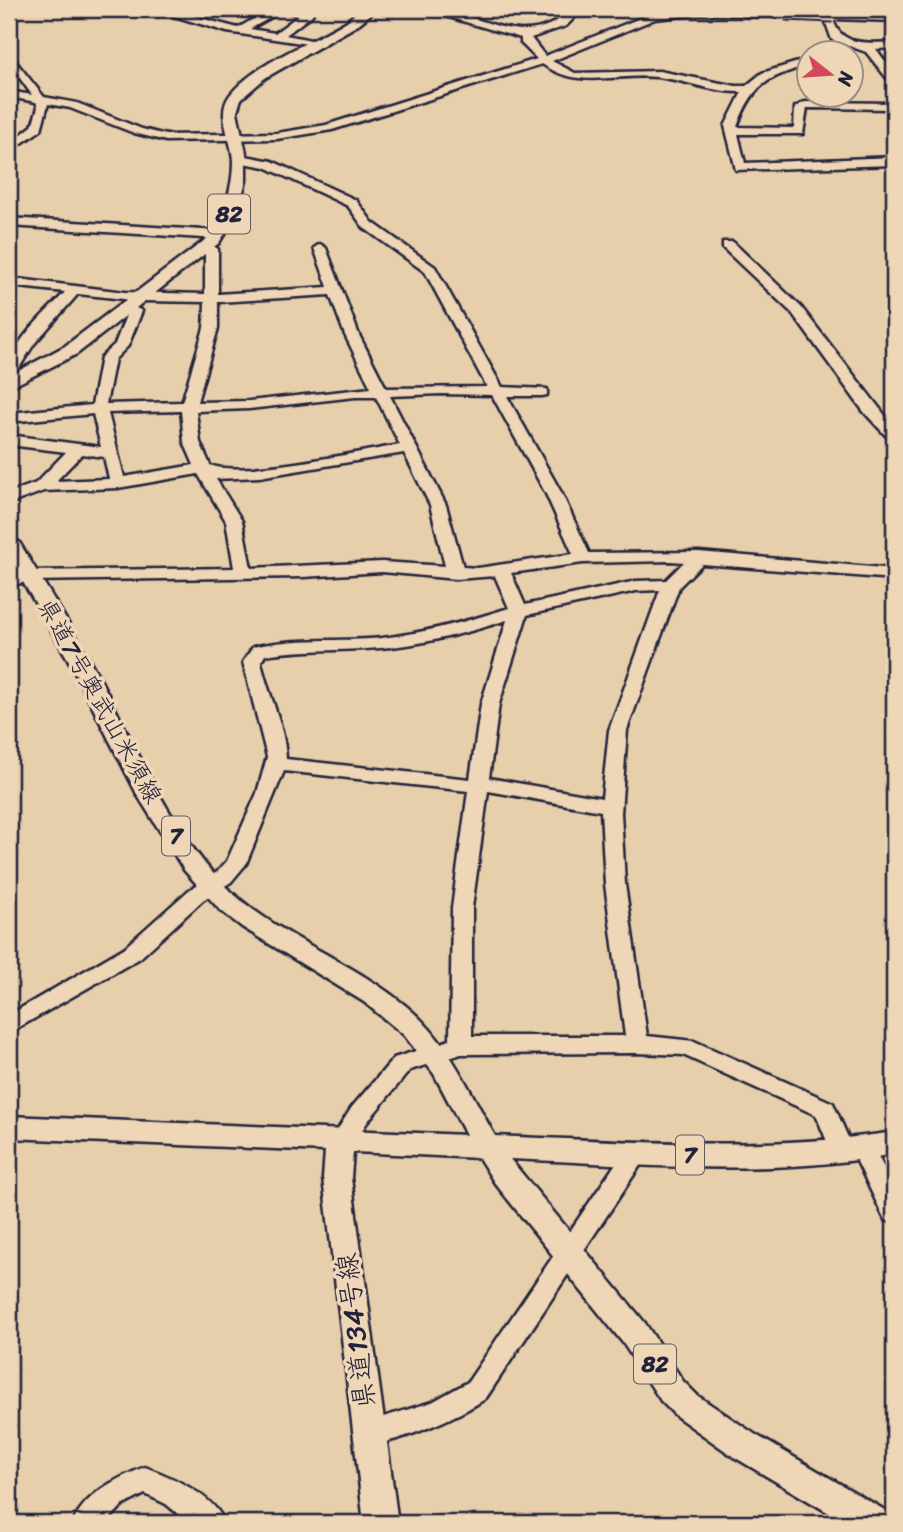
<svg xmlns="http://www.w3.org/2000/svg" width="903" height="1532" font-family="Sriracha,'Klee One',sans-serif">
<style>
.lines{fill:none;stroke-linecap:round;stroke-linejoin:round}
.minor-casing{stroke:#22223b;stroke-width:5}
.major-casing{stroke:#22223b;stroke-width:5}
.minor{fill:#eed6b6;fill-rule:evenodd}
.major{fill:#eed6b6;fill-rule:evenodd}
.minor-bridge-casing{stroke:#22223b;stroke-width:15;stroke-linecap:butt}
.minor-bridge{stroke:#eed6b6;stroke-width:11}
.labels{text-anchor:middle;stroke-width:7;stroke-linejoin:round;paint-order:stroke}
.shield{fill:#eed6b6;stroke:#5f5860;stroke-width:2}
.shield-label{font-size:23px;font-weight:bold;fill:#22223b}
.street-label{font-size:24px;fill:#22223b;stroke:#eed6b6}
.near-street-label{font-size:28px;fill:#22223b;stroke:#eed6b6}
</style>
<rect width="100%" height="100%" fill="#e7cfac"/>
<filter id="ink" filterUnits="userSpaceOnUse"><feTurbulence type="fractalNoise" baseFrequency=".0143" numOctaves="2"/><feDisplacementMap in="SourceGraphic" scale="14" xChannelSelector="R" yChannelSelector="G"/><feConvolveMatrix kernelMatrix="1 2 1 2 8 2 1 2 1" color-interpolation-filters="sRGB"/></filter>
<g filter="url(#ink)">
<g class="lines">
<!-- minor casing -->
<g class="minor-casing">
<path id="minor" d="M151 9H166L238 28 271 9 308 10 313 13 312 15 286 35 326 43 321 46 227 32ZM282 11 299 15 275 33 250 29Z
M421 9C479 6 520 58 572 9H583L566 26 531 38 545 56 653 13 694 9 789 12V16L785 17 702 14 655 19 552 61 575 73 659 71 736 86H746L762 73 808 59V65C766 78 753 84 737 127L794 128 795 107 805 102 894 103V109L807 108 803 134H738L745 163 894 157V165L736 170 725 126 742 92C712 93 686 80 657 77 616 73 579 90 542 64L332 130 277 139 166 141 134 133 70 108 48 104 41 130 9 152V144L32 126 38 107 36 102 9 97V91L32 95 9 63V53L44 97 77 103 142 129 166 135 277 133 326 125 537 59 521 43V38Z
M821 9H831L832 13 894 15V21L833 19C840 47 870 43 894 42V48L876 49 894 73V83L890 82 866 52 832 40Z
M241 155 272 161 356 200 372 222 435 267 502 387 547 389V395L542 396H507L562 494 589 553 699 552 894 569V579L702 564 679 587 627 730 621 813 625 884 647 1036 694 1041 833 1103 852 1147 855 1142 863 1139 871 1142 894 1188V1223L885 1220 853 1153 850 1158 842 1161 834 1158 816 1115 683 1055 637 1053 461 1054 410 1070 368 1121 351 1147 343 1149 335 1147 331 1140 352 1107 394 1058 450 1040 452 908 468 791 284 771 246 864 231 882 203 900 140 958 9 1033V1015L124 948 189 890 217 872 227 861 257 793 267 757 243 662 253 647C296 637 339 642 382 638 425 633 468 621 509 608L495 576 456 579 382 572 303 577 29 581 9 586V576L29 571 234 568 226 521 198 474 118 488 44 491 9 504V493L36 483 66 452 9 445V435L101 447 93 414 9 422V413L92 405 101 357 115 344 127 313 120 307 127 303 142 311 128 346 115 359 106 404 182 402 204 328 205 302 142 301 78 294 34 344 14 376 9 377C7 344 44 316 65 292L9 286V278L125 292 205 294V251L201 246 207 242 218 249V294L328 287 314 248 320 244 326 248 359 335 386 388 487 387 425 272 364 228 348 206 265 167 237 162V156ZM330 295 345 335 371 388 249 401 197 402 218 328V302ZM441 394 492 395 546 494 573 554 478 568 463 567 446 505 390 396ZM355 397H376L400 445C361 451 241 478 210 465L200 442 196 411 249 409ZM181 411 184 442 194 465 124 477 108 413ZM404 453 430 505 445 566 382 562 251 568 242 521 216 479 259 477ZM82 454 104 457 109 479 56 481ZM671 561 684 562 666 580 636 581 525 605 511 573 583 563ZM660 590 609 730 602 798 489 778 499 704 527 615 636 591ZM507 620 481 704 470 779 286 759C285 725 268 695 261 662L265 655C303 649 341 651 380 648 422 645 467 633 507 620ZM488 791 601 811 605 884 625 1036H472V908Z
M9 218 219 231 225 235 219 239 9 226Z
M723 242H733L801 307 894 427V441L889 439 864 412 792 313 723 248Z
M635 1144 643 1147 647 1154 643 1161 486 1398C465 1414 382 1452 358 1443L354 1434 358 1425 432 1402 468 1382 627 1147Z
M145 1467C172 1477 214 1495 225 1523H189L166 1504 145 1494 122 1506 106 1523H73C84 1494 117 1478 145 1467Z"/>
</g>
<!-- major casing -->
<g class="major-casing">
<path id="major" d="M360 9H372V13L356 26 265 78 241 99 237 112 246 153V181L237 213 219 243 77 354 9 388V376L65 346 209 237C224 216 233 188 233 162 233 140 215 115 230 95 255 63 313 42 347 21Z
M9 536 19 542C47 589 77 635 102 683 137 749 167 823 218 879 271 935 347 957 406 1006 448 1040 469 1090 495 1136 629 1141 762 1152 894 1132V1154C768 1178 637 1164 510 1159L645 1323 683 1381 698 1396 756 1435 888 1512 893 1523H846L734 1457 676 1416 661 1401 623 1343 494 1182 479 1158 353 1152 351 1178 398 1523H364L323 1178 325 1151 9 1138V1116L466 1135 434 1074 404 1035 364 1002 242 927 220 910 184 870 138 796 69 661 9 558Z"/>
</g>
<!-- minor -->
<use href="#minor" class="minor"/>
<!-- major -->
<use href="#major" class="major"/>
<!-- minor-bridge casing -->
<g class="minor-bridge-casing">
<path id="minor-bridge" d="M785 14 833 16"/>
</g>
<!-- minor-bridge -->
<use href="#minor-bridge" class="minor-bridge"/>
</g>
</g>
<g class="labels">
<!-- shield labels -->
<g class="shield">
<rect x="208" y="194.5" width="42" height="39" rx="5"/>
<rect x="162" y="816.5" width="28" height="39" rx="5"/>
<rect x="676" y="1135.5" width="28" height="39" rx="5"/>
<rect x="634" y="1344.5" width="42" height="39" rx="5"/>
</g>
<g class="shield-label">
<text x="229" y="222">82</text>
<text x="176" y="844">7</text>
<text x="690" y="1163">7</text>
<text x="655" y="1372">82</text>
</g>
<!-- street labels -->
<g class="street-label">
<text transform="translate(100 701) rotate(61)" y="8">県道7号奥武山米須線</text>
</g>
<!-- near-street labels -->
<g class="near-street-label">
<text transform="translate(355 1331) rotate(-97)" y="10">県道134号線</text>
</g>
</g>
<!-- margin -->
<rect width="903" height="1532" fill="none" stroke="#eed6b6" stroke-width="35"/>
<rect x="18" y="18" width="868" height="1497" fill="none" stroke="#22223b" stroke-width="2.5" filter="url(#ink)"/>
<!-- north arrow -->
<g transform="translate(830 74) rotate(107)"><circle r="33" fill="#eed6b6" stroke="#9c8e85" stroke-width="2"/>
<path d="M0-5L12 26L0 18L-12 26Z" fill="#d1495b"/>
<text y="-10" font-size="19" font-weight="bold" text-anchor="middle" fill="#22223b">N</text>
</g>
</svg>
